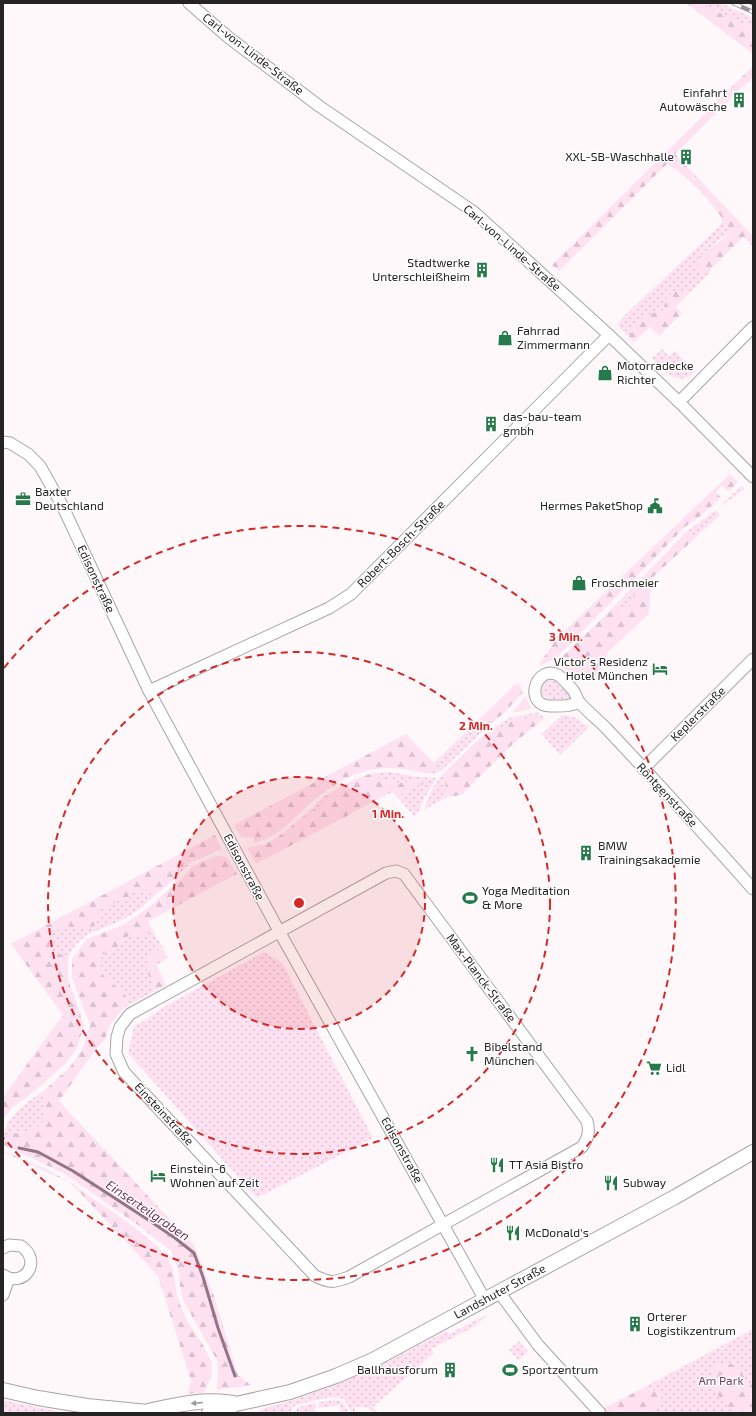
<svg xmlns="http://www.w3.org/2000/svg" width="756" height="1416" font-family="'Exo 2',sans-serif">
<style>
.grass{fill:url(#grass-dots)}
.forest{fill:url(#forest-firs)}
.lines{fill:none;stroke-linecap:round;stroke-linejoin:round}
.stream{stroke:#967488;stroke-width:3}
.minor-casing{stroke:#a9a4a7;stroke-width:13}
.major-casing{stroke:#a9a4a7;stroke-width:16}
.minor{stroke:#fff;stroke-width:11}
.major{stroke:#fff;stroke-width:14}
.rail-casing{stroke:#969294;stroke-width:4.5}
.rail{stroke:#fff;stroke-width:3;stroke-dasharray:9;stroke-linecap:butt}
.oneway{fill:#9d9c9c}
.ring{fill:none;stroke:#d62828;stroke-width:2;stroke-dasharray:7 5}
.labels{text-anchor:middle;stroke-width:3;stroke-linejoin:round;paint-order:stroke}
.street-label{font-size:12px;fill:#252324;stroke:#fff}
.poi-label{font-size:12px;fill:#252324;stroke:#fff;text-anchor:start}
.park-label{font-size:12px;fill:#793c64;stroke:#fff}
.water-label{font-size:13px;font-style:italic;fill:#6e315a;stroke:#fff}
.centre{fill:#d62828;stroke:#fff;stroke-width:2}
.ring-label{font-size:12px;text-anchor:middle;font-weight:bold;fill:#d62828;stroke:#fff;stroke-width:3;stroke-linejoin:round;paint-order:stroke}
</style>
<defs>
<pattern id="grass-dots" width="8" height="8" patternUnits="userSpaceOnUse"><rect width="8" height="8" fill="#fee2f2"/><path d="M2 2h.1M6 6h.1" fill="none" stroke="#dac2cf" stroke-width="1.8" stroke-linecap="round"/></pattern>
<pattern id="forest-firs" width="22" height="20" patternUnits="userSpaceOnUse"><rect width="22" height="20" fill="#fee2f2"/><path d="M5 1l3.5 6h-7zM16 11l3.5 6h-7z" fill="#dac2cf"/></pattern>
</defs>
<rect width="100%" height="100%" fill="#fef8fb"/>
<!-- grass -->
<path class="grass" d="M700 3H721L753 18V29Z
M722 217 732 232 720 239 699 257 702 274 711 272 687 295 685 291 667 297 664 310 653 313 637 323 629 337 617 325 624 316 721 225Z
M662 349 669 356 675 351 695 372C676 388 666 371 652 358Z
M742 486 745 489 719 507Z
M716 510 720 515 694 539 686 532Z
M640 580 630 607 609 612Z
M550 680 556 681 570 696 571 699H550L543 696C539 689 543 683 550 680Z
M538 712 539 714 529 720 517 716 506 726 480 738 509 718Z
M562 715C574 715 580 720 589 727L560 755 542 734Z
M470 728 482 732 442 770 436 773 434 763Z
M389 772 419 777 437 778 424 798 418 813 414 816 393 792H407C412 787 417 786 421 779 412 781 399 786 391 780L379 782 377 773Z
M444 773 447 797 424 810C428 797 434 783 444 773Z
M322 798 323 807 320 811 306 814Z
M191 862 171 882 167 879 175 876 181 868Z
M146 886 156 894C147 904 135 913 122 920 99 932 83 930 69 955L51 957 42 949 40 932Z
M153 931 163 948 152 953 149 957 150 965 147 971 152 982 155 991 123 1008 127 1003 125 994 103 975 99 956C110 949 119 948 128 936L145 934Z
M264 952 282 963 373 1138 257 1198 128 1053 134 1027 169 1004Z
M46 1089 43 1105 44 1114 43 1121 35 1129 28 1132H18L5 1140 4 1144C0 1119 29 1101 46 1089Z
M486 1315 487 1316 475 1326 431 1349 434 1353 373 1407 378 1413H374C369 1407 364 1406 356 1407L354 1413H352L345 1400 341 1398 331 1397 299 1404 293 1407 290 1413H256L265 1408 294 1400 326 1388 378 1366 447 1331 449 1334Z
M753 1329V1413H654L655 1409 660 1402V1393L645 1387Z
M519 1341 528 1352 518 1360 509 1350Z
M3 1400 65 1413H3Z
M334 1400 342 1401 349 1413H341L339 1405 319 1408V1402Z
M315 1403 317 1408 314 1409 315 1413H293C298 1405 307 1405 315 1403Z"/>
<!-- forest -->
<path class="forest" d="M686 3H700L753 29V54Z
M753 66V78L736 93 675 154 753 236V246L743 237 711 269V272L702 274 698 266 699 257 732 232C715 207 693 179 667 164L559 271 552 265Z
M673 291H685L687 295 676 307 682 313 659 336 650 327 634 342 629 337 637 323 653 313 663 310 667 297Z
M730 474 738 482 729 491 722 486 716 492 721 498 698 518 686 526 557 657 540 666V663L556 639Z
M686 532 694 539 651 579 649 614 608 652 598 675 577 682 562 667 563 656 609 612 630 606 640 580Z
M518 682 523 692 505 712 482 732 470 728Z
M526 696 531 709 512 713Z
M539 714 545 718 514 743 461 795 447 797 444 773 480 738 506 726 517 716 529 720Z
M406 734 434 763 436 773 430 774C417 772 404 768 390 768 357 767 328 787 304 809 287 825 278 836 254 843V838L241 837 234 825Z
M373 773H377L379 782 391 780C399 786 412 782 421 779L424 781 422 785C413 785 408 791 401 795L392 792 256 864 247 848 266 844 278 837 306 814 320 811 323 807 322 798 325 796 355 779Z
M215 835 222 850 215 851 210 855 188 863 181 868 175 876 168 879 171 882 154 896 148 890 133 893 132 896C128 900 124 902 117 900 113 906 108 909 101 909 98 913 98 917 96 922 92 931 76 929 68 926L65 929 53 931V939L51 941 47 950 48 953 52 954 69 955 68 960V979L84 1025 77 1048 66 1063 35 1091 13 1107 3 1119V1097L63 1015 11 944Z
M221 856 227 857 237 874 148 921 153 931 145 934 128 936 119 946 99 956 103 975 125 994 127 998V1003L110 1025 105 1039 93 1053 59 1101 194 1245 214 1296 238 1375 251 1385 217 1390 218 1362 184 1302 181 1293 178 1269 171 1251 138 1225 63 1173 4 1145 5 1140 9 1134 28 1132 35 1129 43 1121 44 1114 43 1105 46 1089 70 1067 82 1050 90 1025 72 978V959L87 939 123 925 148 908 181 879 193 866 213 857Z
M163 948 168 958 156 965 166 985 155 991C153 982 146 974 147 966L150 965C149 952 152 953 163 948Z
M3 1151 46 1169 71 1183 133 1226 167 1255 173 1269 178 1300 188 1322 203 1345 212 1363 211 1378 204 1393 187 1394 191 1381 158 1276 71 1183 3 1152Z
M725 1363C739 1364 742 1372 747 1383L752 1385 753 1413H734L718 1395 711 1367Z
M645 1387 660 1393V1402L655 1409 654 1413H607L604 1408Z"/>
<g class="lines">
<!-- stream -->
<path class="stream" d="M19 1148 38 1152 73 1171 150 1221 175 1238 194 1253 203 1277 218 1328 235 1376"/>
<!-- minor casing -->
<g class="minor-casing">
<path id="minor" d="M189 3 228 37 319 106 474 212 609 335 679 402 753 477
M679 402 753 327
M3 442 10 443 28 454 40 466 62 505 149 691 279 931 485 1300
M149 691 329 608 351 594 609 335
M579 702C569 707 560 706 550 706 523 705 536 664 558 675 563 678 569 686 573 690 576 694 577 700 580 703 588 712 598 720 606 728 656 781 705 835 753 889
M643 769 753 659
M396 871 404 874 587 1121C590 1132 588 1138 582 1147L349 1277C333 1283 330 1283 315 1276L124 1072 116 1054 117 1037 120 1027 130 1014 386 873Z
M3 1248 9 1245 21 1246C43 1261 24 1289 3 1275
M499 1292 538 1345 600 1413
M3 1295 9 1278"/>
</g>
<!-- major casing -->
<g class="major-casing">
<g id="major">
<path d="M3 1390 38 1398 87 1406 158 1413"/>
<path d="M148 1411C176 1405 205 1398 233 1403"/>
<path id="s1" d="M209 1413 225 1409 236 1404 290 1392 336 1376 373 1360 675 1197 753 1152"/>
</g>
</g>
<!-- minor -->
<use href="#minor" class="minor"/>
<!-- major -->
<use href="#major" class="major"/>
<!-- rail casing -->
<g class="rail-casing">
<path id="rail" d="M733 3 753 12
M752 3H753"/>
</g>
<!-- rail -->
<use href="#rail" class="rail"/>
</g>
<!-- one-way arrows -->
<defs><path id="oneway-solid" d="M-6-.8H1V-3.2L6.5 0L1 3.2V.8H-6Z"/></defs>
<use class="oneway" href="#oneway-solid" transform="translate(197 1403) rotate(175)"/>
<!-- distance rings -->
<circle cx="299" cy="903" r="126" fill="#d62828" fill-opacity=".12"/>
<g class="ring">
<circle cx="299" cy="903" r="126"/>
<circle cx="299" cy="903" r="251"/>
<path d="M4 668A377 377 0 1 1 4 1138"/>
</g>
<!-- icons -->
<defs>
<g id="building-bare" transform="scale(1.2)"><path d="M-4-6H4V6H1V3H-1V6H-4ZM-2.5-4.3h1.7v1.8h-1.7ZM.8-4.3h1.7v1.8H.8ZM-2.5-1h1.7V.8h-1.7ZM.8-1h1.7V.8H.8Z" fill="#26794b" stroke="#fff" stroke-width="2.5" paint-order="stroke"/></g>
<g id="shop-bare" transform="scale(1.2)"><path d="M-5-2.5h2.3a2.7 3.5 0 0 1 5.4 0H5L5.5 6h-11ZM-1.5-2.5h3a1.5 2.3 0 0 0-3 0Z" fill="#26794b" stroke="#fff" stroke-width="2.5" paint-order="stroke"/></g>
<g id="office-bare" transform="scale(1.2)"><path d="M-6-3h4V-5.5h4V-3h4V5H-6ZM-1-4.5V-3h2v-1.5ZM-6 0V1H6V0Z" fill="#26794b" stroke="#fff" stroke-width="2.5" paint-order="stroke"/></g>
<g id="civic-bare" transform="scale(1.2)"><path d="M-.6-6.5H3V-4.5H.6V-3L4-1V1h2V6H-6V1h2V-1L-.6-3ZM-1.2 2.5V6h2.4V2.5Z" fill="#26794b" stroke="#fff" stroke-width="2.5" paint-order="stroke"/></g>
<g id="hotel-bare" transform="scale(1.2)"><path d="M-6-4.5h1.5V1H6V5H4.5V3h-9V5H-6ZM-4 0a1.8 1.8 0 1 1 3.6 0ZM.5 0V-2.5h3Q6-2.5 6 0Z" fill="#26794b" stroke="#fff" stroke-width="2.5" paint-order="stroke"/></g>
<g id="stadium-bare" transform="scale(1.2)"><path d="M0-5a6.5 5 0 1 0 0 10a6.5 5 0 1 0 0-10ZM-3.5-1.8h7v3.6h-7Z" fill="#26794b" stroke="#fff" stroke-width="2.5" paint-order="stroke"/></g>
<g id="church-bare" transform="scale(1.2)"><path d="M-1.2-6h2.4v3.5h3.3v2.4h-3.3V6h-2.4V-.1h-3.3v-2.4h3.3Z" fill="#26794b" stroke="#fff" stroke-width="2.5" paint-order="stroke"/></g>
<g id="supermarket-bare" transform="scale(1.2)"><path d="M-6-5.5h2.5l.6 2H6L4.5 2H-2.5L-4.4-4H-6ZM-1.5 3.2a1.3 1.3 0 1 0 .1 0ZM3 3.2a1.3 1.3 0 1 0 .1 0Z" fill="#26794b" stroke="#fff" stroke-width="2.5" paint-order="stroke"/></g>
<g id="restaurant-bare" transform="scale(1.2)"><path d="M-5-6h1v4h1v-4h1v4h1v-4h1v5L-1.5 .5V6h-2V.5L-5-1ZM5-6V6H3V1.5H1.5Q1.5-4 5-6Z" fill="#26794b" stroke="#fff" stroke-width="2.5" paint-order="stroke"/></g>
</defs>
<g fill-rule="evenodd">
<use href="#building-bare" x="739" y="100"/>
<use href="#building-bare" x="686" y="157"/>
<use href="#building-bare" x="482" y="270"/>
<use href="#shop-bare" x="505" y="338"/>
<use href="#shop-bare" x="605" y="373"/>
<use href="#building-bare" x="491" y="424"/>
<use href="#office-bare" x="23" y="499"/>
<use href="#civic-bare" x="655" y="506"/>
<use href="#shop-bare" x="579" y="583"/>
<use href="#hotel-bare" x="660" y="669"/>
<use href="#building-bare" x="586" y="853"/>
<use href="#stadium-bare" x="470" y="898"/>
<use href="#church-bare" x="472" y="1054"/>
<use href="#supermarket-bare" x="654" y="1068"/>
<use href="#restaurant-bare" x="497" y="1165"/>
<use href="#hotel-bare" x="158" y="1176"/>
<use href="#restaurant-bare" x="611" y="1183"/>
<use href="#restaurant-bare" x="513" y="1233"/>
<use href="#building-bare" x="635" y="1324"/>
<use href="#building-bare" x="450" y="1370"/>
<use href="#stadium-bare" x="510" y="1370"/>
</g>
<g class="labels">
<!-- street labels -->
<g class="street-label">
<text transform="translate(253 54) rotate(38)" y="4">Carl-von-Linde-Straße</text>
<text transform="translate(512 248) rotate(41)" y="4">Carl-von-Linde-Straße</text>
<text transform="translate(401 544) rotate(-45)" y="4">Robert-Bosch-Straße</text>
<text transform="translate(96 579) rotate(65)" y="4">Edisonstraße</text>
<text transform="translate(698 714) rotate(-45)" y="4">Keplerstraße</text>
<text transform="translate(667 795) rotate(47)" y="4">Röntgenstraße</text>
<text transform="translate(244 867) rotate(62)" y="4">Edisonstraße</text>
<text transform="translate(481 978) rotate(53)" y="4">Max-Planck-Straße</text>
<text transform="translate(164 1114) rotate(47)" y="4">Einsteinstraße</text>
<text transform="translate(402 1150) rotate(61)" y="4">Edisonstraße</text>
<text dy="4" stroke="none"><textPath href="#s1" startOffset="317">Landshuter Straße</textPath></text>
</g>
<!-- poi labels -->
<g class="poi-label">
<text x="727" y="97" text-anchor="end">Einfahrt<tspan x="727" dy="14">Autowäsche</tspan></text>
<text x="674" y="161" text-anchor="end">XXL-SB-Waschhalle</text>
<text x="470" y="267" text-anchor="end">Stadtwerke<tspan x="470" dy="14">Unterschleißheim</tspan></text>
<text x="517" y="335">Fahrrad<tspan x="517" dy="14">Zimmermann</tspan></text>
<text x="617" y="370">Motorradecke<tspan x="617" dy="14">Richter</tspan></text>
<text x="503" y="421">das-bau-team<tspan x="503" dy="14">gmbh</tspan></text>
<text x="35" y="496">Baxter<tspan x="35" dy="14">Deutschland</tspan></text>
<text x="643" y="510" text-anchor="end">Hermes PaketShop</text>
<text x="591" y="587">Froschmeier</text>
<text x="648" y="666" text-anchor="end">Victor´s Residenz<tspan x="648" dy="14">Hotel München</tspan></text>
<text x="598" y="850">BMW<tspan x="598" dy="14">Trainingsakademie</tspan></text>
<text x="482" y="895">Yoga Meditation<tspan x="482" dy="14">&amp; More</tspan></text>
<text x="484" y="1051">Bibelstand<tspan x="484" dy="14">München</tspan></text>
<text x="666" y="1072">Lidl</text>
<text x="509" y="1169">TT Asia Bistro</text>
<text x="170" y="1173">Einstein-6<tspan x="170" dy="14">Wohnen auf Zeit</tspan></text>
<text x="623" y="1187">Subway</text>
<text x="525" y="1237">McDonald's</text>
<text x="647" y="1321">Orterer<tspan x="647" dy="14">Logistikzentrum</tspan></text>
<text x="438" y="1374" text-anchor="end">Ballhausforum</text>
<text x="522" y="1374">Sportzentrum</text>
</g>
<!-- park labels -->
<g class="park-label">
<text x="721" y="1385">Am Park</text>
</g>
<!-- water labels -->
<g class="water-label">
<text transform="translate(148 1210) rotate(34)" y="5">Einserteilgraben</text>
</g>
</g>
<circle cx="299" cy="903" r="6" class="centre"/>
<g class="ring-label">
<text x="566" y="641">3 Min.</text>
<text x="476" y="730">2 Min.</text>
<text x="388" y="818">1 Min.</text>
</g>
<!-- border -->
<rect width="756" height="1416" fill="none" stroke="#252324" stroke-width="8"/>
</svg>
